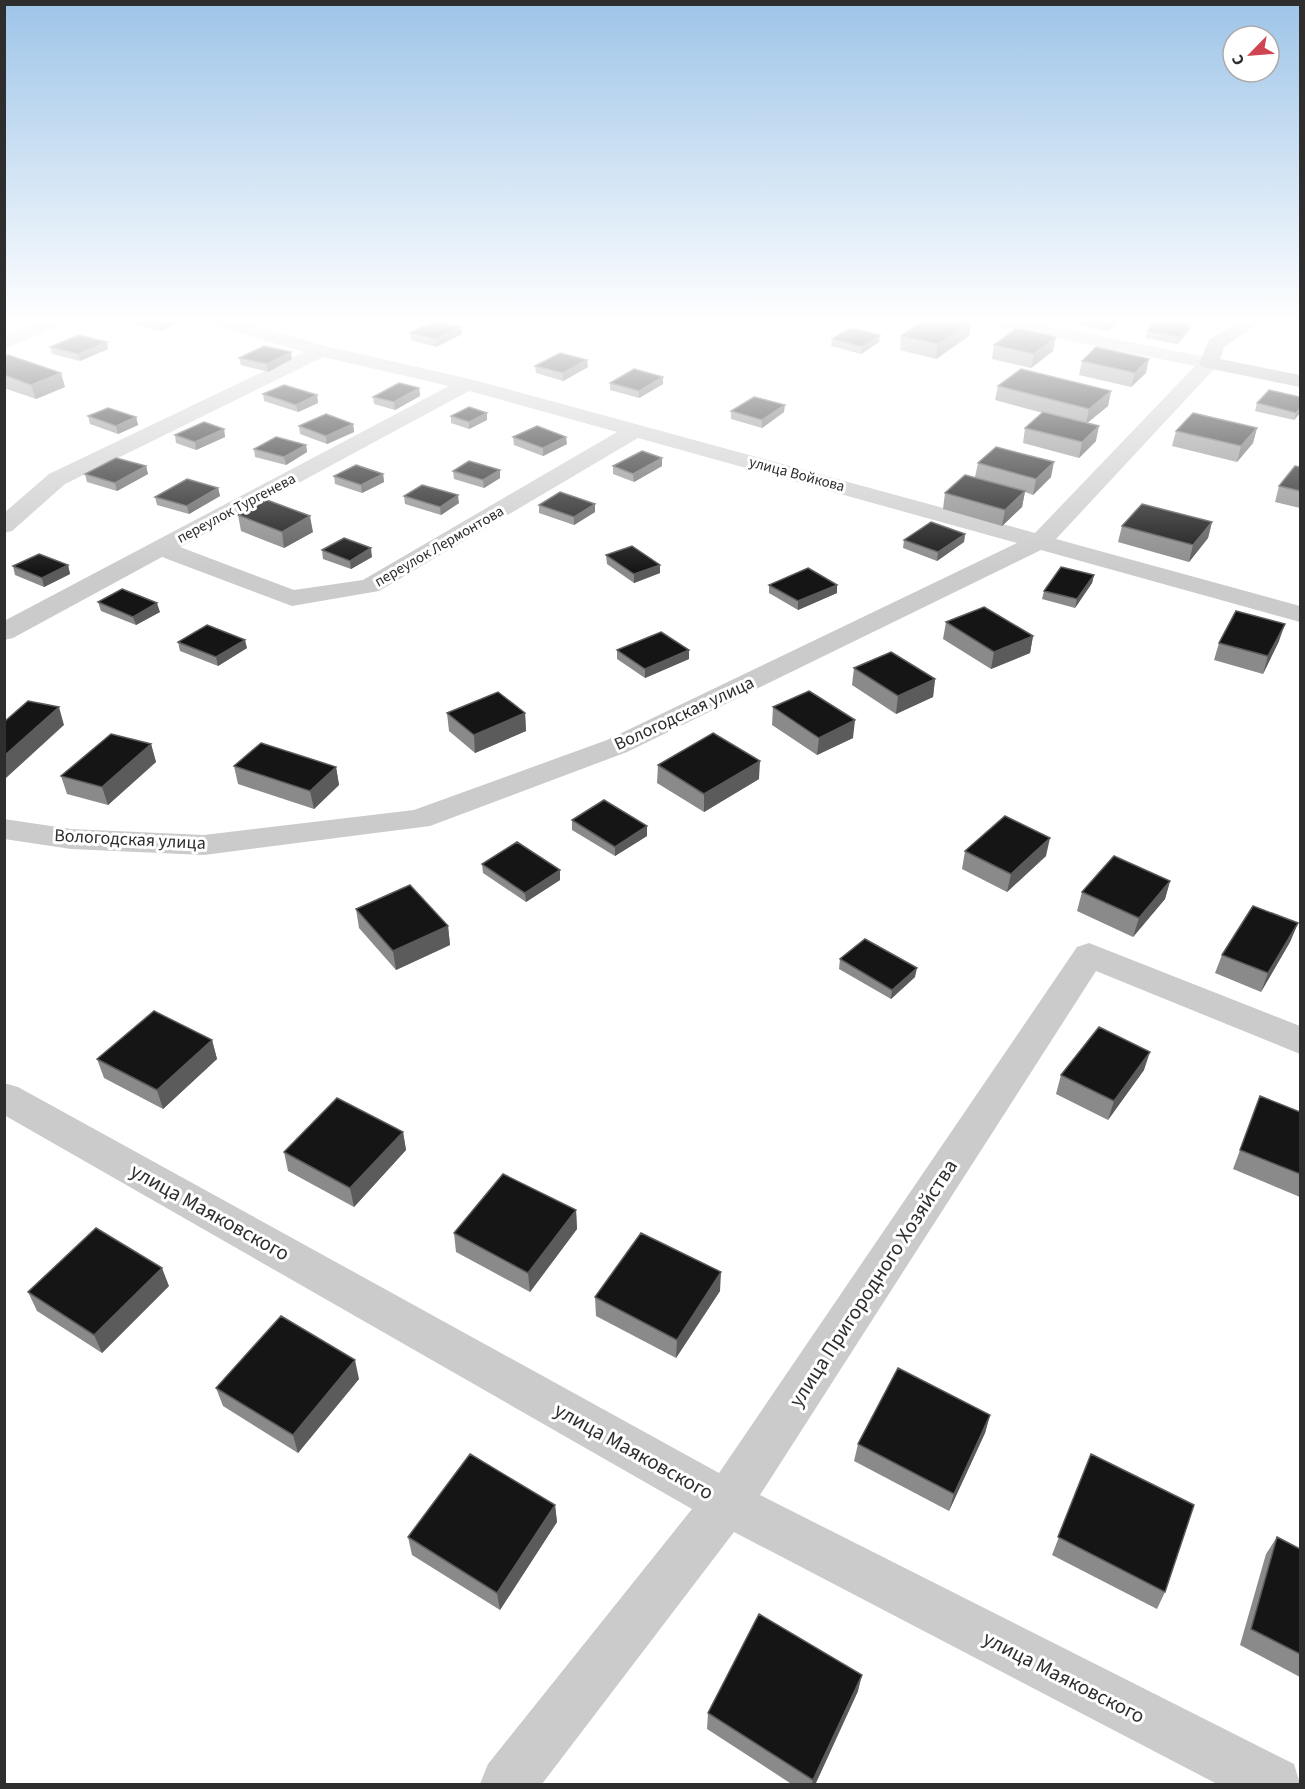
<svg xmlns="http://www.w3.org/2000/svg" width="1305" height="1789" font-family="'Source Sans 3',sans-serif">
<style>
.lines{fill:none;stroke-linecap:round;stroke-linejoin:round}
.street{fill:#cbcbcb;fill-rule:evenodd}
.primary{fill:#a6a6a6;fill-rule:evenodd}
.wall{fill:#8a8a8a}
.shaded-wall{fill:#5b5b5b}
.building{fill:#151515;stroke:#5b5b5b;stroke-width:1.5}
.labels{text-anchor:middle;stroke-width:6;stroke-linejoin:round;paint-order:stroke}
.far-street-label{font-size:15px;fill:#2e2e2e;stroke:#fff}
.street-label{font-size:18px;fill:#2e2e2e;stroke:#fff}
.near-street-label{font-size:21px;fill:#2e2e2e;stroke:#fff}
</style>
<rect width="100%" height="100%" fill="#fff"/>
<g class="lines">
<!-- street -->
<path class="street" d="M38 322H63L60 326 4 349V336Z
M213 322H242L325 346 474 380 1035 533 1195 366 1001 327 995 326 992 322H1029L1216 359 1219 363 1216 367 1056 539 1300 606V622L1041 550 627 752 430 826 204 855 71 849 4 839V819L71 829 204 835 414 810 607 740 1017 543 638 438 379 591 292 606 162 557 13 638 4 640V621L449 386 323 357 65 484 12 531 4 533V513L49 474 304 352 216 326ZM469 391 617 432 363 580 294 590 180 547Z
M1089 943 1300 1026V1054L1096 971 760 1495 1294 1764 1300 1784H1217L734 1532 542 1784H480L488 1764 692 1509 4 1115V1083L18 1087 719 1473 1077 947Z"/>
<!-- primary -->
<path class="primary" d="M1238 322H1260L1224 347 1220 359 1300 375V387L1202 367 1199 363 1209 340Z"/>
</g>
<!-- wall -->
<path class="wall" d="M129 322H180L160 331 130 324Z
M971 322 969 336 936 359 900 350 901 336Z
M1077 322H1117L1108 331 1077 325Z
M1190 330 1177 344 1145 338 1147 331Z
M410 333 462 334 436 347 411 340Z
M832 339 879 342 861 354 831 346Z
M107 342 108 349 80 361 52 354 50 347Z
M994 345 1053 351 1031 368 992 359Z
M4 356 65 387 36 399 4 388Z
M239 358 292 359 268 372 241 365Z
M1082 361 1146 373 1131 387 1079 375Z
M535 366 588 367 563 381 536 373Z
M663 377V384L639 398 610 390V383Z
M998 386 1111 391 1108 406 1087 423 1096 441 1079 458 1023 443 1025 428 1043 413 995 400Z
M419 388 420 396 395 410 374 404 373 397Z
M263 394 317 395 318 403 298 412 264 401Z
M1257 403 1300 413 1294 420 1255 411Z
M731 411 784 412 762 428 731 419Z
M487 413V420L469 429 451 423V416Z
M88 416 136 417 138 425 118 434 90 424Z
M353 424 354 432 327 444 300 434 299 426Z
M1257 428 1253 443 1237 462 1172 446 1176 431Z
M224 429 225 437 196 450 176 443 175 435Z
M513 437 567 444 543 456 514 445Z
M306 445 307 452 286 465 255 457 254 449Z
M978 463 1051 477 1033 495 1025 492 1022 507 1002 526 943 509 945 493 975 477Z
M146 466 148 474 117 491 87 482 85 474Z
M613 466H662L634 482 613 474Z
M1300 467V508L1275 502 1279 486Z
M453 471 500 478 484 488 454 479Z
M383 474 384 482 362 493 335 484 334 476Z
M218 488 220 496 189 514 157 505 155 497Z
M404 496 459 503 441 515 405 504Z
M595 504V512L574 525 539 513V505Z
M238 515 313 532 284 548 241 531Z
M1212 522 1208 538 1189 562 1118 542 1122 526Z
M965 534 964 542 937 561 903 548 904 540Z
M322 550 372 557 351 569 323 559Z
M606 555 660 573 634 583 607 564Z
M68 565 70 574 44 587 15 575 13 566Z
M1094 575 1092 583 1075 608 1042 599 1044 591Z
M769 585 837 593 798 610 769 593Z
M98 602 160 612 136 625 101 611Z
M946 622 1033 636 1030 653 991 669 943 639Z
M1279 641 1263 674 1214 660 1219 643Z
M178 642 247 648 218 666 180 651Z
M617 650 689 659 645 678 617 659Z
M854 668 935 679 933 697 896 714 852 685Z
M773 707 853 738 817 755 772 725Z
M447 713H525L526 731 475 753 449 731Z
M151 744 156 762 108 805 67 794 61 776Z
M658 765 759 779 704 812 657 783Z
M234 766 336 767 339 785 314 809 238 784Z
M572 820 647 836 615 856 572 830Z
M965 851 1046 856 1007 892 962 869Z
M482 864 560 880 526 902 483 873Z
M1170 881 1165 899 1133 937 1077 911 1082 892Z
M356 909 448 926 450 945 396 970 359 928Z
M1298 923 1290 942 1261 992 1215 973 1222 955Z
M840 959 915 977 891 999 839 969Z
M212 1040 217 1059 163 1109 104 1078 97 1059Z
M1144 1070 1108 1120 1056 1094 1061 1075Z
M1260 1096 1300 1112V1197L1233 1169Z
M403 1132 406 1150 354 1207 288 1171 284 1152Z
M576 1210 577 1229 530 1292 456 1252 454 1233Z
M169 1286 102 1353 37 1311 28 1292Z
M720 1291 676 1358 596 1316 595 1297Z
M359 1379 298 1453 223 1406 216 1388Z
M990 1415 985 1433 949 1511 854 1461 858 1444Z
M1091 1454 1165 1592 1157 1609 1052 1555Z
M555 1505 557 1522 500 1610 412 1555 408 1537Z
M1277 1537 1300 1549V1677L1240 1645 1266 1554Z
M858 1691 815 1785H793L707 1729 708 1713Z"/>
<!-- shaded-wall -->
<path class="shaded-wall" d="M163 322H180L160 331 158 324Z
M971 322 969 336 936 359 938 344Z
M1111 322H1117L1108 331 1109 324Z
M1192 323 1190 330 1177 344 1179 337Z
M461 327 462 334 436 347V339Z
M880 335 879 342 861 354 862 347Z
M1056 337 1053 351 1031 368 1034 354Z
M107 342 108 349 80 361 78 354Z
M291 352 292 359 268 372 267 364Z
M1149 359 1146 373 1131 387 1135 373Z
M587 360 588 367 563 381V373Z
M61 373 65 387 36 399 31 385Z
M663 377V384L639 398V391Z
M419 388 420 396 395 410 394 402Z
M1111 391 1108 406 1086 424 1089 409Z
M317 395 318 403 298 412 296 405Z
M785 405 784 412 762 428V420Z
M1300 408V413L1294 420 1296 413Z
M487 413V420L469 429V422Z
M136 417 138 425 118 434 116 426Z
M353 424 354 432 327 444 326 436Z
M1099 426 1096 441 1079 458 1082 442Z
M1257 428 1253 443 1237 462 1241 446Z
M224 429 225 437 196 450 195 442Z
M566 437 567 444 543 456V448Z
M306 445 307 452 286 465 284 457Z
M662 458V466L634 482 633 474Z
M1054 462 1051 477 1033 495 1036 479Z
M146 466 148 474 117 491 115 483Z
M500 470V478L484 488 483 480Z
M383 474 384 482 362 493 361 485Z
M218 488 220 496 189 514 187 506Z
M1025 491 1022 507 1002 526 1005 510Z
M458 495 459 503 441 515 440 507Z
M595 504V512L574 525V517Z
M310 516 313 532 284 548 282 532Z
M1212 522 1208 538 1189 562 1193 545Z
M965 534 964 542 937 561 938 552Z
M371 548 372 557 351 569 350 561Z
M68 565 70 574 44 587 42 578Z
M660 565V573L634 583V574Z
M1094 575 1092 583 1075 608 1077 599Z
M837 585V593L798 610V601Z
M157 603 160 612 136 625 133 617Z
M1285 624 1279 641 1263 674 1268 656Z
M1033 636 1030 653 991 669 994 652Z
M245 640 247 648 218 666 216 657Z
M689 650V659L645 678V669Z
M935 679 933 697 896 714 898 696Z
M59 707 64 725 6 778 4 774V756Z
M525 713 526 731 475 753 474 735Z
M855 720 853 738 817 755 819 738Z
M151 744 156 762 108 805 102 787Z
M760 761 759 779 704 812V794Z
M336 767 339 785 314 809 310 791Z
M647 826V836L615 856V847Z
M1050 838 1046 856 1007 892 1011 874Z
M560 870V880L526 902 525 893Z
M1170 881 1165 899 1133 937 1139 918Z
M1298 923 1290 942 1261 992 1268 973Z
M448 926 450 945 396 970 393 951Z
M917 968 915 977 891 999 892 990Z
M212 1040 217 1059 163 1109 157 1090Z
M1150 1052 1144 1070 1108 1120 1114 1101Z
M403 1132 406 1150 354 1207 350 1188Z
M576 1210 577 1229 530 1292 528 1273Z
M162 1268 169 1286 102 1353 94 1335Z
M721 1272 720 1291 676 1358 677 1340Z
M355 1360 359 1379 298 1453 293 1435Z
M990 1415 985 1433 949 1511 954 1494Z
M555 1505 557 1522 500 1610 497 1593Z
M862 1675 858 1691 815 1785H812L813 1780Z"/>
<!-- building -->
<path class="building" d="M149 322H163L158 324Z
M433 322H441L461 327 436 339 410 333Z
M922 322H971L938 344 901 336Z
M1098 322H1111L1109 324Z
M1155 322H1187L1192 323 1179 337 1147 331Z
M850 328 880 335 862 347 832 339Z
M1017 328 1056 337 1034 354 994 345Z
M79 335 107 342 78 354 50 347Z
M264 346 291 352 267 364 239 358Z
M1096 347 1149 359 1135 373 1082 361Z
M560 353 587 360 563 373 535 366Z
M8 355 61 373 31 385 4 375V356Z
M634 369 663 377 639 391 610 383Z
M1021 369 1111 391 1089 409 998 386Z
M399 383 419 388 394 402 373 397Z
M284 385 317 395 296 405 263 394Z
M1269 390 1300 397V408L1296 413 1257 403Z
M754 397 785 405 762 420 731 411Z
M469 407 487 413 469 422 451 416Z
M108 408 136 417 116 426 88 416Z
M1043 412 1099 426 1082 442 1025 428Z
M1193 413 1257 428 1241 446 1176 431Z
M326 414 353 424 326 436 299 426Z
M204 422 224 429 195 442 175 435Z
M537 426 566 437 543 448 513 437Z
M276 437 306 445 284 457 254 449Z
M996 447 1054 462 1036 479 978 463Z
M642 451 662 458 633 474 613 466Z
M116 458 146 466 115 483 85 474Z
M469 461 500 470 483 480 453 471Z
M356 465 383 474 361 485 334 476Z
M1295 466 1300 467V491L1279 486Z
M965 475 1025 491 1005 510 945 493Z
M187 479 218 488 187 506 155 497Z
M422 485 458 495 440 507 404 496Z
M560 492 595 504 574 517 539 505Z
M267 500 310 516 282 532 238 515Z
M1142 504 1212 522 1193 545 1122 526Z
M931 522 965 534 938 552 904 540Z
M344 538 371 548 350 561 322 550Z
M632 546 660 565 634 574 606 555Z
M39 554 68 565 42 578 13 566Z
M1061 567 1094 575 1077 599 1044 591Z
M808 568 837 585 798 601 769 585Z
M122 589 157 603 133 617 98 602Z
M984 607 1033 636 994 652 946 622Z
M1236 611 1285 624 1268 656 1219 643Z
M207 625 245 640 216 657 178 642Z
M661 632 689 650 645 669 617 650Z
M891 652 935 679 898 696 854 668Z
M809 691 855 720 819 738 773 707Z
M498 692 525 713 474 735 447 713Z
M28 701 59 707 4 756V722Z
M713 733 760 761 704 794 658 765Z
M111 734 151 744 102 787 61 776Z
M261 743 336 767 310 791 234 766Z
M604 800 647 826 615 847 572 820Z
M1005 816 1050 838 1011 874 965 851Z
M517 842 560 870 525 893 482 864Z
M1114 856 1170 881 1139 918 1082 892Z
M410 885 448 926 393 951 356 909Z
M1253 906 1298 923 1268 973 1222 955Z
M865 939 917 968 892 990 840 959Z
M154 1011 212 1040 157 1090 97 1059Z
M1099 1027 1150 1052 1114 1101 1061 1075Z
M1260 1096 1300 1112V1174L1240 1150Z
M337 1098 403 1132 350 1188 284 1152Z
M503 1174 576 1210 528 1273 454 1233Z
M96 1228 162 1268 94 1335 28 1292Z
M641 1233 721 1272 677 1340 595 1297Z
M281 1316 355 1360 293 1435 216 1388Z
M898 1368 990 1415 954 1494 858 1444Z
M470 1454 555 1505 497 1593 408 1537Z
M1091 1454 1194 1505 1165 1592 1058 1537Z
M1277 1537 1300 1549V1654L1251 1629Z
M759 1614 862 1675 813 1780 708 1713Z"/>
<!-- sky -->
<linearGradient id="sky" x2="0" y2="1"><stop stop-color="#9dc4e8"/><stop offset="0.56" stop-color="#fff"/><stop offset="1" stop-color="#fff" stop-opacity="0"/></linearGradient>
<rect width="1305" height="572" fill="url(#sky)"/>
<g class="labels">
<!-- far-street labels -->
<g class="far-street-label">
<text transform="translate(797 474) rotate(15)" y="5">улица Войкова</text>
<text transform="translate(236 508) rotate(-28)" y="5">переулок Тургенева</text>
<text transform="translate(439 546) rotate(-30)" y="5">переулок Лермонтова</text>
</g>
<!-- street labels -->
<g class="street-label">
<text transform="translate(684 713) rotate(-25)" y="6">Вологодская улица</text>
<text transform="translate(130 839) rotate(3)" y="6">Вологодская улица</text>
</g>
<!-- near-street labels -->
<g class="near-street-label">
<text transform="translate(210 1212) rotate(29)" y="7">улица Маяковского</text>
<text transform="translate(873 1283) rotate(-57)" y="7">улица Пригородного Хозяйства</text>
<text transform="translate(634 1451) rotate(29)" y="7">улица Маяковского</text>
<text transform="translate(1064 1677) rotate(27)" y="7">улица Маяковского</text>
</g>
</g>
<!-- border -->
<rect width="1305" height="1789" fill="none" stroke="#2e2e2e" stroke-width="12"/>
<!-- north arrow -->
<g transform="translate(1251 54) rotate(245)"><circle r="28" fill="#ffffff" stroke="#ababab" stroke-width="1.5"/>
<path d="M0-4.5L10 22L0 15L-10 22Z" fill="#cf4652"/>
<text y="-9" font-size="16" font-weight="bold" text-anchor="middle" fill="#2e2e2e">С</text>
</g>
</svg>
